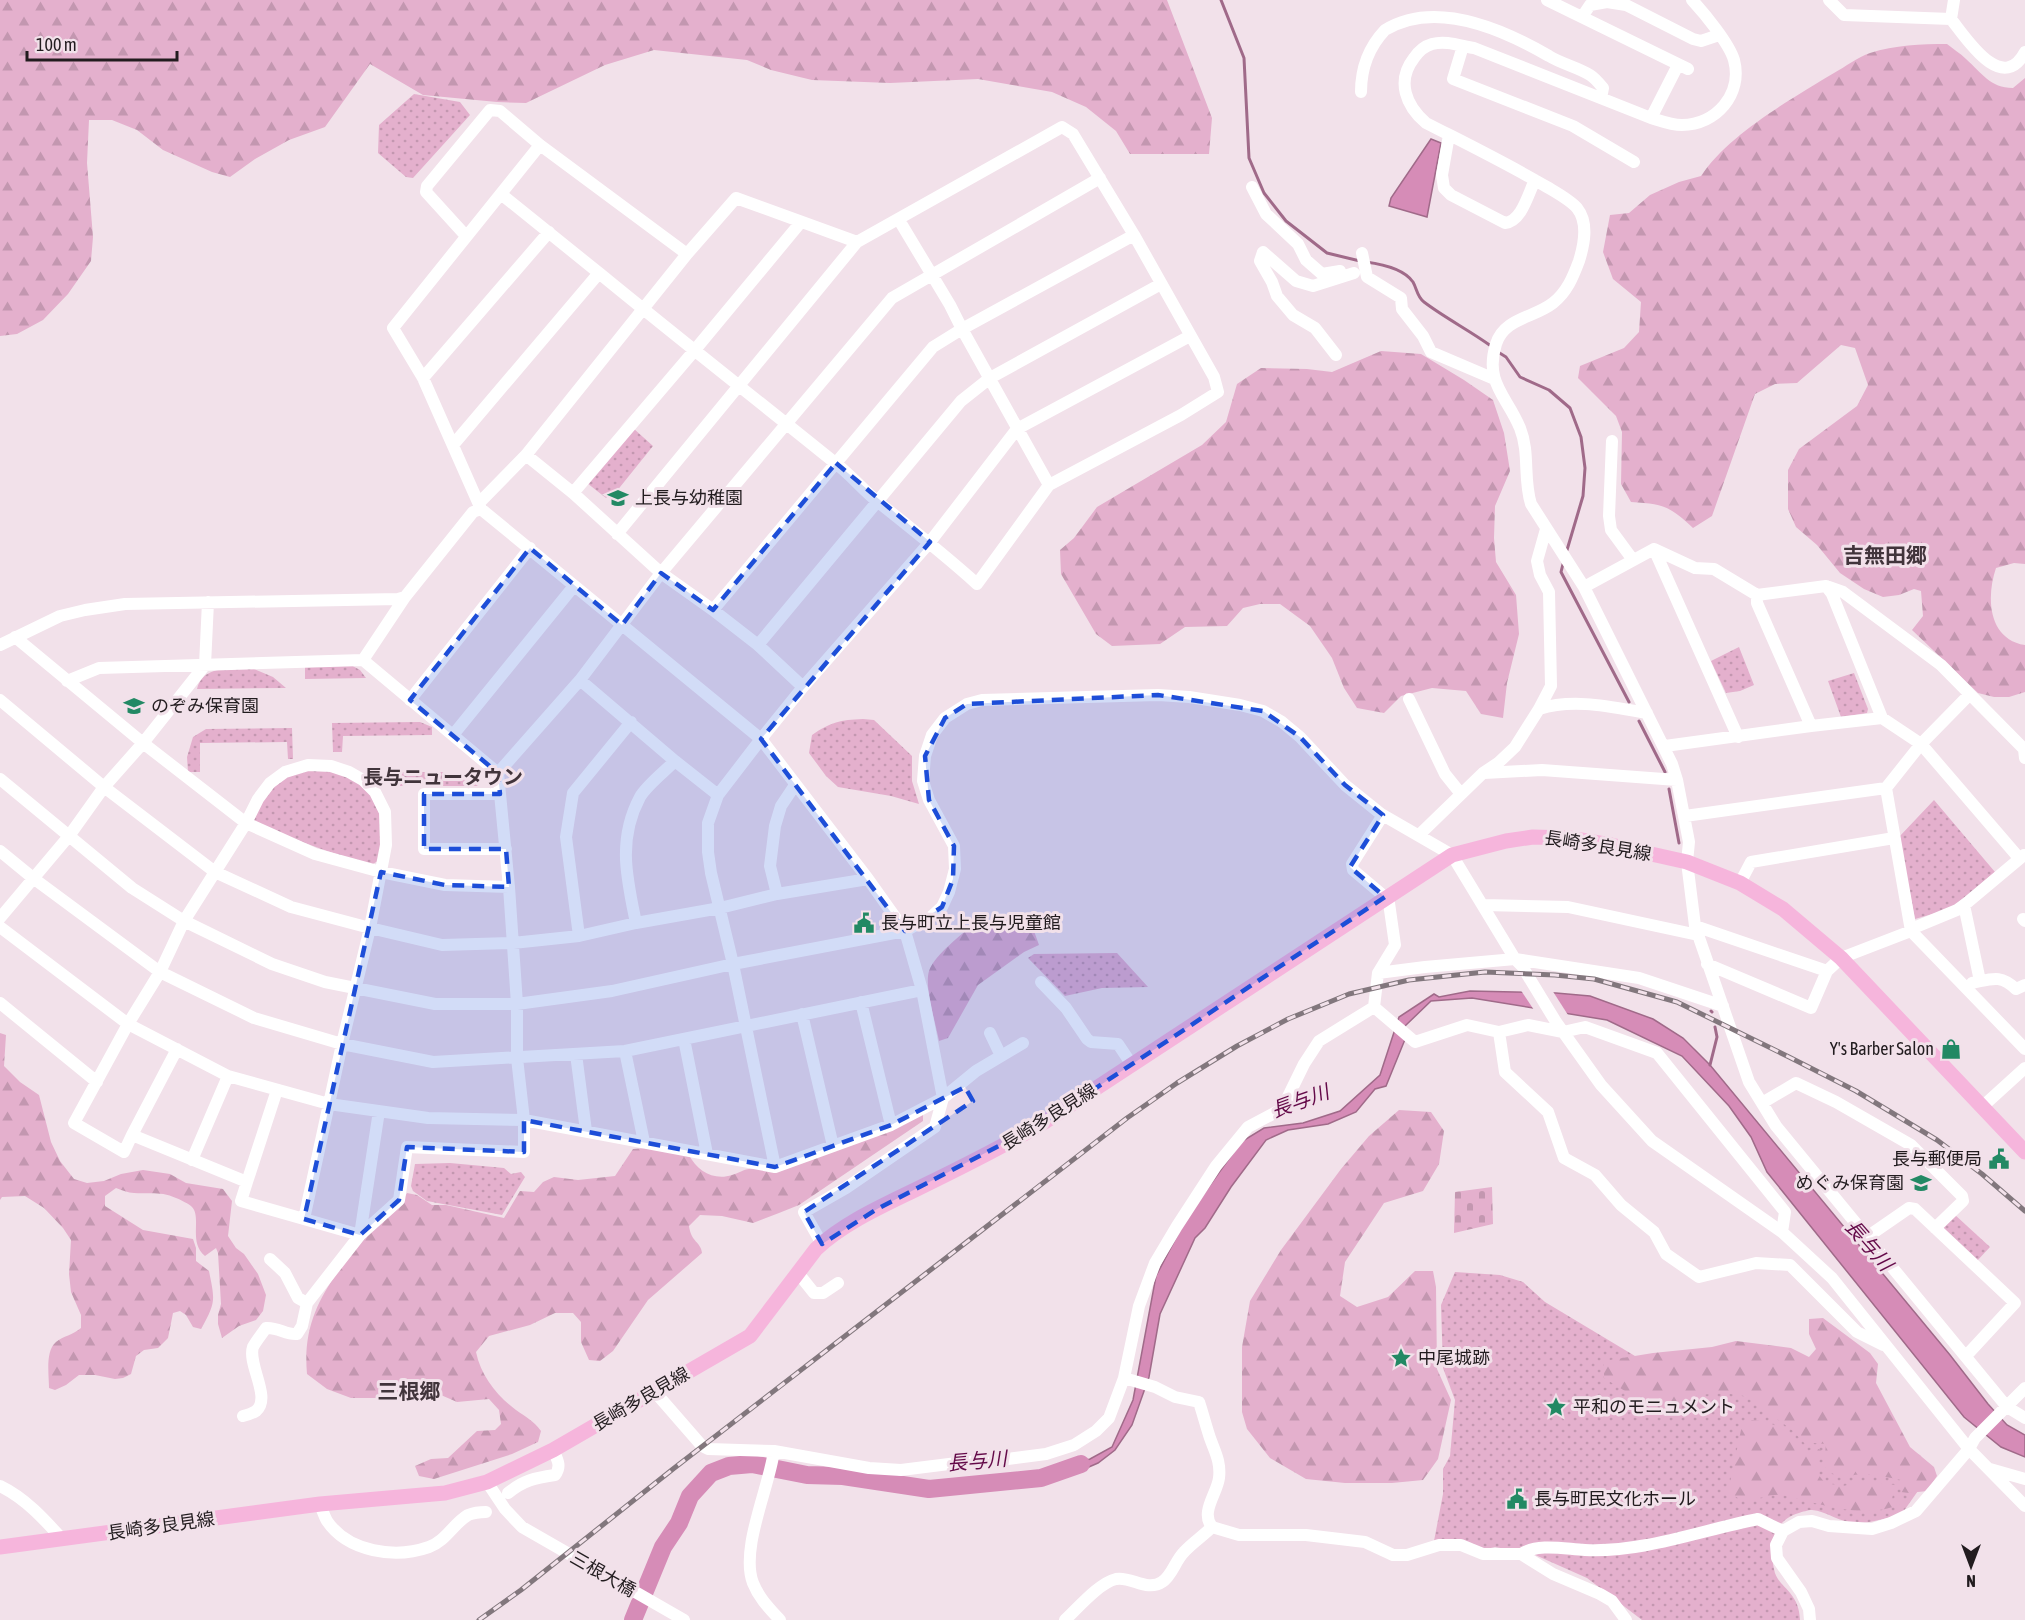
<svg xmlns="http://www.w3.org/2000/svg" width="2025" height="1620" font-family="'Asap Condensed','Noto Sans JP',sans-serif">
<style>
.grass{fill:url(#grass-dots)}
.forest{fill:url(#forest-firs)}
.cemetery{fill:url(#cemetery-stones)}
.water{fill:#d68cb7;stroke:#a06a89;stroke-width:1.5}
.pier{fill:#f2e1ea}
.lines{fill:none;stroke-linecap:round;stroke-linejoin:round}
.stream{stroke:#a06a89;stroke-width:3}
.river{stroke:#d68cb7;stroke-width:18}
.minor{stroke:#fff;stroke-width:12}
.major{stroke:#f6b5dc;stroke-width:15}
.rail-casing{stroke:#82777d;stroke-width:5}
.rail{stroke:#f2e1ea;stroke-width:3;stroke-dasharray:9;stroke-linecap:butt}
.marked{fill:#1d4ed8;fill-opacity:0.2;stroke:#1d4ed8;stroke-width:4.5;stroke-dasharray:12 8;stroke-linejoin:round}
.labels{text-anchor:middle;stroke-width:6;stroke-linejoin:round;paint-order:stroke}
.poi-label{font-size:18px;fill:#221c1f;stroke:#f2e1ea;text-anchor:start}
.street-label{font-size:18px;fill:#221c1f;stroke:#f2e1ea}
.neighbourhood-label{font-size:20px;font-weight:bold;fill:#41343b;stroke:#f2e1ea}
.water-label{font-size:20px;font-style:italic;fill:#640a49;stroke:#f2e1ea}
.quarter-label{font-size:21px;font-weight:bold;fill:#41343b;stroke:#f2e1ea}
</style>
<defs>
<pattern id="grass-dots" width="8" height="8" patternUnits="userSpaceOnUse" patternTransform="scale(1.5)"><rect width="8" height="8" fill="#e4b0cd"/><path d="M2 2h.1M6 6h.1" fill="none" stroke="#c397b0" stroke-width="1.8" stroke-linecap="round"/></pattern>
<pattern id="forest-firs" width="22" height="20" patternUnits="userSpaceOnUse" patternTransform="scale(1.5)"><rect width="22" height="20" fill="#e4b0cd"/><path d="M5 1l3.5 6h-7zM16 11l3.5 6h-7z" fill="#c397b0"/></pattern>
<pattern id="cemetery-stones" width="16" height="16" patternUnits="userSpaceOnUse" patternTransform="scale(1.5)"><rect width="16" height="16" fill="#e4b0cd"/><path d="M2 7V4a2 2 0 0 1 4 0v3zM10 15v-3a2 2 0 0 1 4 0v3z" fill="#c397b0"/></pattern>
</defs>
<rect width="100%" height="100%" fill="#f2e1ea"/>
<!-- grass -->
<path class="grass" d="M414 94 460 102 470 115 413 178 406 177 378 153 379 125Z
M633 428 653 446 612 497 609 495 606 498 587 483Z
M1739 647 1754 685 1740 691 1726 693 1711 661Z
M349 664 360 670 366 678 305 679V665Z
M254 669 273 677 286 688 197 689C203 664 234 669 254 669Z
M1854 673 1868 709 1867 713 1841 717 1828 681Z
M863 719 874 720 912 756V781L919 804 891 796 838 787 826 776 809 753 812 735C831 722 840 720 863 719Z
M420 722 432 727V735L343 736 342 752H333L332 723Z
M292 728 293 759H288L287 742 200 743V772H188L187 757 193 737 206 729Z
M311 769 331 770 360 783 369 792 380 815 383 830 378 861 371 865C331 853 291 839 253 821L266 793 294 772Z
M393 772H445L447 778 469 776 478 786H392Z
M1934 800 1995 872 1950 909 1915 919 1899 837Z
M1117 953 1148 987 1102 988 1065 996 1028 958 1034 954Z
M450 1163 504 1168 511 1174 521 1172 525 1177 502 1215 427 1201 413 1191 411 1186 415 1164Z
M1954 1214 1990 1247 1976 1262 1940 1229Z
M1455 1272 1500 1275 1523 1282 1545 1302 1645 1362 1908 1451 1920 1455 1932 1471 1901 1515C1887 1517 1870 1524 1856 1523 1841 1523 1826 1511 1812 1510 1808 1510 1802 1512 1799 1513 1772 1521 1769 1546 1774 1569 1777 1588 1799 1590 1800 1620H1642L1587 1578 1533 1554 1495 1547 1469 1553 1434 1541 1443 1494V1469L1450 1456 1455 1400 1443 1368 1441 1305Z"/>
<!-- forest -->
<path class="forest" d="M0 0H1167L1212 118 1209 154H1130L1116 131 1086 107 1052 92 978 79 890 83 812 80 771 70 747 60 654 50 605 65 526 103 497 102 423 95 370 64 325 127 289 140 255 159 230 177 212 172 163 150 137 130 112 120H89L87 163 93 237 91 261 68 294 43 320 17 334 0 336Z
M1947 44C1953 49 1960 53 1966 59 1982 73 1990 88 2013 88L2025 78V564L2014 563 1996 568C1986 597 1988 639 2025 645V692L2009 697H1994L1978 693 1912 630 1923 616 1921 591 1914 589 1899 595 1883 597 1864 589 1840 573 1817 545 1796 527 1788 509V470L1799 449 1857 406 1868 385 1855 348 1841 345 1797 383 1775 384 1755 394 1712 516 1693 528C1670 506 1663 504 1631 502L1621 484 1622 432 1616 416 1578 378 1580 366 1624 348 1639 332 1641 302 1613 279 1603 252 1610 215 1629 213 1650 195 1679 182 1701 176C1728 135 1791 99 1834 73 1845 67 1858 57 1870 53 1895 45 1921 44 1947 44Z
M1381 351 1421 354 1464 380 1493 400 1504 433 1510 471 1495 506 1494 538 1496 562 1516 595 1519 634 1507 683 1503 718 1481 714 1466 691 1432 688 1401 696 1384 713 1357 708 1344 688 1332 658 1310 626 1280 604H1260L1243 608 1227 626 1185 627 1160 644 1112 646 1096 634 1061 574 1060 550 1074 538 1097 507 1202 445 1226 422 1237 384 1261 368 1307 369 1332 372Z
M1019 920 1034 931 1039 945 1024 952 978 985 948 1038 939 1041C936 1024 924 987 929 971 935 954 962 935 974 923Z
M0 1033 6 1035 4 1066 20 1082 39 1095 51 1142 60 1161 74 1179 87 1183 104 1181 121 1174 143 1170 170 1174 186 1183 223 1189 232 1201 228 1236 236 1248 244 1254 258 1274 266 1295 263 1311 256 1320 239 1326 222 1338 218 1324V1315L221 1304 218 1253 216 1248 205 1256C188 1242 202 1218 192 1207 189 1204 181 1200 176 1198 162 1191 149 1194 134 1193 128 1193 122 1190 116 1188L105 1196V1206L143 1230 193 1239 196 1248V1261L209 1271C215 1301 216 1302 201 1329L193 1327 186 1315 180 1311 173 1313 168 1338 158 1348 144 1350 136 1356 131 1374 123 1378 115 1379 95 1375H79L66 1385 55 1390 49 1388C49 1375 45 1351 56 1342 63 1336 73 1335 81 1328V1315L71 1292 69 1274 71 1240 63 1228 44 1208 25 1196 2 1197 0 1200Z
M1399 1110 1431 1112 1444 1131 1439 1164 1423 1191 1384 1203 1345 1262 1340 1296 1357 1307 1388 1297 1415 1271H1433L1436 1287 1437 1369 1451 1400 1438 1459 1423 1480 1392 1483H1345L1306 1479 1270 1458 1247 1429 1242 1412V1347L1250 1301 1281 1250 1341 1169 1369 1136Z
M923 1112V1121L799 1205 779 1213 753 1223 722 1216 700 1215 689 1226C691 1242 701 1242 702 1253L648 1300 613 1351 600 1361 589 1360 581 1342V1322L573 1313H555L530 1325 489 1336 476 1352C481 1376 497 1396 516 1410 527 1418 533 1420 541 1431L538 1442 512 1454 434 1479 419 1476 415 1466 431 1459 448 1458 477 1431 495 1430 501 1424 499 1410 489 1399 457 1402 434 1392 411 1390 398 1398H351L327 1389 307 1374C303 1330 317 1300 342 1266 349 1257 355 1247 362 1240 379 1223 396 1214 407 1193L417 1195 432 1205H446L504 1218 520 1191 534 1192 543 1182 554 1177 578 1180 615 1176 633 1149 645 1148 689 1155C697 1171 714 1181 732 1175 745 1171 743 1168 759 1169Z
M1823 1318 1870 1353 1878 1364 1876 1383 1910 1447 1934 1467 1937 1476 1927 1491 1909 1493 1901 1492V1480C1890 1478 1879 1475 1868 1474 1848 1473 1846 1482 1826 1470L1824 1463 1826 1444 1814 1443 1807 1446 1792 1430 1745 1396 1723 1393 1698 1395 1670 1408 1646 1404 1604 1378V1361L1653 1353 1712 1347 1736 1341 1791 1348 1809 1357 1816 1349 1809 1334V1319Z
M1749 1420C1777 1421 1788 1432 1806 1452L1815 1448 1821 1450 1817 1473 1825 1483 1843 1486 1866 1481 1895 1485 1892 1499H1900L1904 1503C1862 1521 1824 1504 1782 1495 1769 1493 1753 1503 1740 1499 1737 1498 1732 1494 1728 1492L1741 1430Z"/>
<!-- cemetery -->
<path class="cemetery" d="M1492 1187 1493 1224 1454 1233 1455 1192Z"/>
<!-- water -->
<path class="water" d="M1431 139 1441 143 1427 217 1389 206 1391 198Z
M1470 991 1556 993 1590 996 1653 1019 1683 1038 1710 1065 1950 1355 1988 1404 2007 1425 2025 1435V1457L2001 1447 1964 1417 1767 1172 1751 1137 1729 1106 1682 1056 1607 1020 1472 998 1431 1001 1405 1026 1406 1037 1386 1086 1375 1089 1356 1112 1328 1124 1288 1130 1266 1140 1231 1187 1205 1228 1195 1238 1160 1314 1149 1377 1132 1425 1115 1450 1098 1463 1082 1470 1053 1472 1090 1459 1112 1447 1133 1400 1156 1276 1187 1217 1241 1142 1264 1128 1303 1123 1340 1111 1380 1075 1399 1017 1434 994 1439 997Z"/>
<!-- pier -->
<path class="pier" d="M1520 989 1552 990 1568 1015 1534 1010Z"/>
<g class="lines">
<!-- stream -->
<path class="stream" d="M1221 0 1244 58 1249 158 1264 193 1286 221 1327 253 1360 261
M1366 262C1381 264 1404 269 1413 282 1417 289 1417 297 1424 302 1445 318 1469 330 1491 346
M1498 352 1506 357 1520 377 1549 390 1570 408 1581 437 1585 468 1583 496 1567 550
M1563 564 1561 572 1629 702
M1639 721 1665 772
M1669 789 1679 843
M1711 1011 1712 1012
M1710 1065 1717 1037 1715 1027"/>
<!-- river -->
<path class="river" d="M633 1620 663 1547 679 1523 690 1496 711 1473 729 1466 752 1464 807 1475 843 1476 929 1489 1041 1478 1081 1464"/>
<!-- minor -->
<path class="minor" d="M1547 0 1688 69
M1692 0C1704 13 1729 43 1734 60 1743 94 1716 125 1682 125 1671 125 1661 121 1651 118L1474 48C1461 46 1446 40 1432 44 1425 46 1418 52 1414 58 1396 81 1406 106 1426 123 1467 144 1508 164 1547 187 1557 193 1570 200 1577 208 1589 223 1584 245 1579 261 1573 277 1567 292 1553 303 1534 318 1504 318 1496 344 1484 383 1507 396 1520 428 1530 453 1523 479 1531 504L1584 587 1672 764 1677 780 1689 842 1687 862 1695 926 1749 1082 1776 1126 2007 1407 2025 1418
M1829 0 1844 15 1951 19
M1954 0 1951 19C1966 38 2002 95 2025 52
M1582 17 1590 5 1607 2 1626 5 1693 39 1701 41 1719 35
M1463 46 1453 79 1573 126 1634 162
M1361 92C1361 68 1368 48 1385 30 1434 0 1501 28 1549 56 1562 64 1577 67 1590 75 1595 78 1599 83 1603 88L1601 98
M1651 118 1678 65
M1449 135 1442 175 1444 188 1451 195 1505 223C1522 221 1528 194 1535 180
M1252 187 1266 214 1298 244 1306 260 1322 274 1340 271
M899 220 950 305 962 329 1049 485
M466 236 426 192 427 186 490 110 500 111 540 145 687 254
M1362 253 1367 277 1401 298 1402 309 1423 336 1431 352 1492 378
M599 273C677 337 756 399 834 462 850 474 863 490 878 502 912 529 945 555 977 584L1049 485 1181 415 1218 392 1214 377 1134 235 1073 134 1062 127 857 242 617 534
M1336 355 1315 328 1293 315 1277 296 1272 282 1260 261 1263 252 1296 281 1313 286 1354 273
M423 378 549 232
M1612 441 1609 516 1611 530 1633 560
M453 445 599 273 501 194
M526 455 573 493 661 573 713 610 758 645 803 687
M573 493 694 351 801 222
M480 502 526 455 687 254 736 198 857 242
M1654 549 1695 568 1714 569 1757 595
M1826 586 1843 592 1941 665 2024 749 2025 758
M1584 587 1654 549 1738 737
M713 610 933 347 962 329 1134 235
M15 637 143 743 246 823 315 854 381 872 445 885 509 887
M0 645 60 616 85 610 125 604 398 599 405 597
M758 645 961 401 990 378 1161 284
M363 660 405 597 473 512 481 509
M580 680 675 761 718 795
M67 681 99 668 363 660 498 773 509 887 517 1004V1058L524 1120V1152L407 1147 399 1200 360 1235 241 1201 247 1182 132 1135 124 1152 74 1123 128 1024 160 972 184 921 246 823 258 799 270 783 285 772 308 765 331 766 349 772 363 780 375 792 385 812 386 845 370 928 342 1044 304 1219
M1409 699 1445 774 1461 794
M0 700 104 787 215 872 291 907 370 928 442 945 513 943 579 936 636 923 720 908 777 894 868 879
M410 700 530 548
M1539 709C1574 698 1611 707 1647 713
M1811 726 1757 603V595L1826 586 1832 594 1882 718 1921 744 2019 858
M453 735 574 586
M1665 746 1811 726 1882 718
M498 773 580 680 661 573 892 298 1100 178
M1484 773 1542 770 1677 780
M0 779 132 888 184 921 272 964 325 982 435 1004H517L612 991 733 964 905 931 931 917 942 907 949 892 955 869 954 846 929 800 923 781 925 756 932 735 945 718 967 704 982 700 1158 695 1189 697 1240 705 1263 711 1282 722 1300 737 1345 785 1381 814 1452 855 1515 959 1522 966 1556 1022 1601 1085 1652 1141 1782 1232 1832 1278 1969 1449 2025 1506
M1886 788 1911 931 2025 1049
M500 794H424V849H506
M1383 815 1352 864 1353 870 1385 897
M1685 816 1886 788 1921 744 1969 695
M1419 835 1483 773 1498 763 1515 747 1539 709 1551 686 1549 592 1540 575 1537 561 1546 529
M0 851 33 878 160 972 254 1018 342 1044 433 1062 625 1051 922 990
M1740 883 1751 862 1894 838
M777 894 770 866 775 826 781 806 795 785
M1484 905 1568 907 1698 935
M1964 905 1980 981
M0 918 69 836 104 787 143 743 205 665 208 602
M2023 919 2025 921
M636 923C627 879 617 840 640 797 646 786 665 771 675 761
M1695 926 1827 971
M0 927 128 1024 228 1076 329 1104 428 1118 524 1120 775 1167 891 1125 943 1098 922 990 905 931 868 879 761 739 481 509 423 378 393 328 540 145
M1911 929 1957 910 1968 902 2024 855
M579 936 566 837 573 793 631 722
M1707 964 1811 1008 1827 971 1841 958 1911 931
M1378 973 1425 967 1515 959 1639 978 1723 1006
M1041 982 1066 1008 1087 1039 1091 1042 1118 1044 1132 1065
M1972 983C1992 979 2000 974 2016 989L2025 985
M861 1002 891 1125
M0 1003 97 1082
M1374 1007 1415 1042 1467 1025 1499 1032 1505 1072 1548 1112 1564 1158 1595 1175 1621 1205 1654 1232 1666 1254 1699 1277 1756 1263 1790 1265 1857 1332 1883 1345
M1374 1007 1378 973 1395 945 1388 896
M802 1014 833 1146
M1499 1032 1528 1025 1563 1032 1585 1027 1657 1053 1785 1212 1782 1232
M990 1033 1001 1056
M684 1039 707 1154
M625 1051 644 1142
M576 1054 586 1131
M1762 1103 1796 1083 1836 1102 1911 1145 1962 1196 1963 1201 1935 1228
M1982 1107 2025 1068
M132 1135 177 1049
M192 1160 228 1076
M775 1167 733 964 711 873 708 852V823L718 795 761 739 803 687 930 542 1017 429 1190 336
M247 1182 277 1090
M1867 1237 1909 1208 1915 1209 2015 1303 1966 1356
M822 1244 804 1212 846 1188 935 1127 943 1098 976 1071 1023 1043
M270 1259 285 1273 298 1298 307 1303
M798 1273 814 1293H823L838 1283
M1124 1378 1155 1387 1175 1397 1199 1402C1203 1414 1206 1426 1210 1438 1215 1452 1221 1462 1219 1478 1217 1494 1200 1512 1212 1527
M655 1392 702 1446 708 1449 774 1451 869 1468 901 1470 965 1462 992 1461 1046 1454 1074 1445 1096 1431 1109 1418 1124 1378 1139 1306 1155 1263 1177 1226 1216 1166 1248 1127 1282 1109 1304 1064 1319 1041 1374 1007
M243 1416C247 1415 253 1413 256 1411 272 1398 247 1364 253 1347 256 1341 262 1334 266 1328 278 1327 286 1335 297 1334L302 1326 307 1303 360 1235 379 1111
M774 1451C769 1488 740 1549 753 1583 759 1598 769 1608 780 1620
M1990 1469 2025 1479
M487 1482 505 1509 522 1527 684 1620
M0 1486C25 1498 44 1519 62 1539
M508 1493C524 1480 535 1478 555 1475 562 1466 557 1459 553 1450
M320 1504C322 1509 324 1516 327 1521 348 1552 395 1559 429 1547 446 1541 453 1524 468 1515 473 1513 480 1512 486 1512
M1212 1527 1239 1535H1306L1365 1542 1393 1555H1407L1439 1545H1461L1483 1554H1521L1553 1574 1600 1594 1612 1601 1626 1620
M1521 1554C1539 1543 1564 1549 1585 1550 1642 1553 1702 1530 1758 1519L1783 1531
M1065 1620C1078 1608 1099 1583 1116 1579 1131 1576 1147 1592 1162 1582 1172 1576 1175 1561 1184 1552 1192 1543 1203 1536 1212 1527
M1810 1620 1809 1609 1801 1592 1777 1558 1776 1545 1783 1531 1799 1522 1812 1521 1829 1526 1872 1529 1891 1523 1916 1511 1969 1449 1975 1438 2025 1388"/>
<!-- major -->
<path class="major" d="M0 1547 320 1504 445 1493 487 1482 553 1450 750 1336 816 1249C846 1221 887 1204 923 1186 964 1166 1004 1146 1043 1123L1452 855 1506 841 1533 837 1569 838 1611 845 1687 862 1740 883 1783 909 1841 958 2025 1152"/>
<!-- rail casing -->
<g class="rail-casing">
<path id="rail" d="M479 1620 521 1590 673 1469 1127 1118 1177 1083 1237 1046 1288 1019 1349 994 1409 980 1485 972 1555 975 1594 979 1677 1002 1789 1057 1856 1091 1937 1140 1982 1174 2025 1211"/>
</g>
<!-- rail -->
<use href="#rail" class="rail"/>
</g>
<!-- marked area -->
<path class="marked" d="M836 463 930 542 761 739 905 931 942 907 953 879 954 846 929 800 925 756 945 718 967 704 1158 695 1263 711 1300 737 1345 785 1383 815 1350 867 1385 897 1043 1123 877 1209 822 1244 804 1212 973 1101 965 1087 891 1125 775 1167 524 1120V1152L407 1147 399 1200 360 1235 304 1219 381 872 445 885 509 887 506 849H424V794H500L498 773 410 700 530 548 622 625 661 573 713 610Z"/>
<!-- icons -->
<defs>
<g id="school-bare" transform="scale(1.62)"><path d="M0-5L7-2L0 1L-7-2ZM-4 1L0 2.5L4 1V4Q0 6-4 4Z" fill="#228964" stroke="#f2e1ea" stroke-width="2.5" paint-order="stroke"/></g>
<g id="civic-bare" transform="scale(1.62)"><path d="M-.6-6.5H3V-4.5H.6V-3L4-1V1h2V6H-6V1h2V-1L-.6-3ZM-1.2 2.5V6h2.4V2.5Z" fill="#228964" stroke="#f2e1ea" stroke-width="2.5" paint-order="stroke"/></g>
<g id="shop-bare" transform="scale(1.62)"><path d="M-5-2.5h2.3a2.7 3.5 0 0 1 5.4 0H5L5.5 6h-11ZM-1.5-2.5h3a1.5 2.3 0 0 0-3 0Z" fill="#228964" stroke="#f2e1ea" stroke-width="2.5" paint-order="stroke"/></g>
<g id="sight-bare" transform="scale(1.62)"><path d="M0-6L1.8-2.2L6-1.7L2.9 1.2L3.7 5.4L0 3.3L-3.7 5.4L-2.9 1.2L-6-1.7L-1.8-2.2Z" fill="#228964" stroke="#f2e1ea" stroke-width="2.5" paint-order="stroke"/></g>
</defs>
<g fill-rule="evenodd">
<use href="#school-bare" x="618" y="498"/>
<use href="#school-bare" x="134" y="706"/>
<use href="#civic-bare" x="864" y="923"/>
<use href="#shop-bare" x="1951" y="1049"/>
<use href="#civic-bare" x="1999" y="1159"/>
<use href="#school-bare" x="1921" y="1183"/>
<use href="#sight-bare" x="1401" y="1358"/>
<use href="#sight-bare" x="1556" y="1407"/>
<use href="#civic-bare" x="1517" y="1499"/>
</g>
<g class="labels">
<!-- poi labels -->
<g class="poi-label">
<text x="635" y="504">上長与幼稚園</text>
<text x="151" y="712">のぞみ保育園</text>
<text x="881" y="929">長与町立上長与児童館</text>
<text x="1934" y="1055" text-anchor="end">Y's Barber Salon</text>
<text x="1982" y="1165" text-anchor="end">長与郵便局</text>
<text x="1904" y="1189" text-anchor="end">めぐみ保育園</text>
<text x="1418" y="1364">中尾城跡</text>
<text x="1573" y="1413">平和のモニュメント</text>
<text x="1534" y="1505">長与町民文化ホール</text>
</g>
<!-- street labels -->
<g class="street-label">
<text transform="translate(1598 846) rotate(9)" y="6">長崎多良見線</text>
<text transform="translate(1049 1117) rotate(-32)" y="6">長崎多良見線</text>
<text transform="translate(641 1399) rotate(-30)" y="6">長崎多良見線</text>
<text transform="translate(161 1526) rotate(-8)" y="6">長崎多良見線</text>
<text transform="translate(603 1574) rotate(30)" y="6">三根大橋</text>
</g>
<!-- neighbourhood labels -->
<g class="neighbourhood-label">
<text x="443" y="784">長与ニュータウン</text>
</g>
<!-- water labels -->
<g class="water-label">
<text transform="translate(1300 1101) rotate(-20)" y="7">長与川</text>
<text transform="translate(1869 1245) rotate(49)" y="7">長与川</text>
<text transform="translate(977 1461) rotate(-5)" y="7">長与川</text>
</g>
<!-- quarter labels -->
<g class="quarter-label">
<text x="1885" y="563">吉無田郷</text>
<text x="409" y="1399">三根郷</text>
</g>
</g>
<!-- north arrow -->
<g transform="translate(1971 1566) rotate(180)" stroke="#f2e1ea" stroke-width="4.5" paint-order="stroke">
<path d="M0-4.5L10 22L0 15L-10 22Z" fill="#221c1f"/>
<text y="-9" font-size="16" font-weight="bold" text-anchor="middle" fill="#221c1f">N</text>
</g>
<!-- scale -->
<path d="M27 51v9h150v-9" fill="none" stroke="#221c1f" stroke-width="3"/>
<text x="36" y="51" font-size="18" fill="#221c1f" stroke="#f2e1ea" stroke-width="4.5" paint-order="stroke">100 m</text>
</svg>
